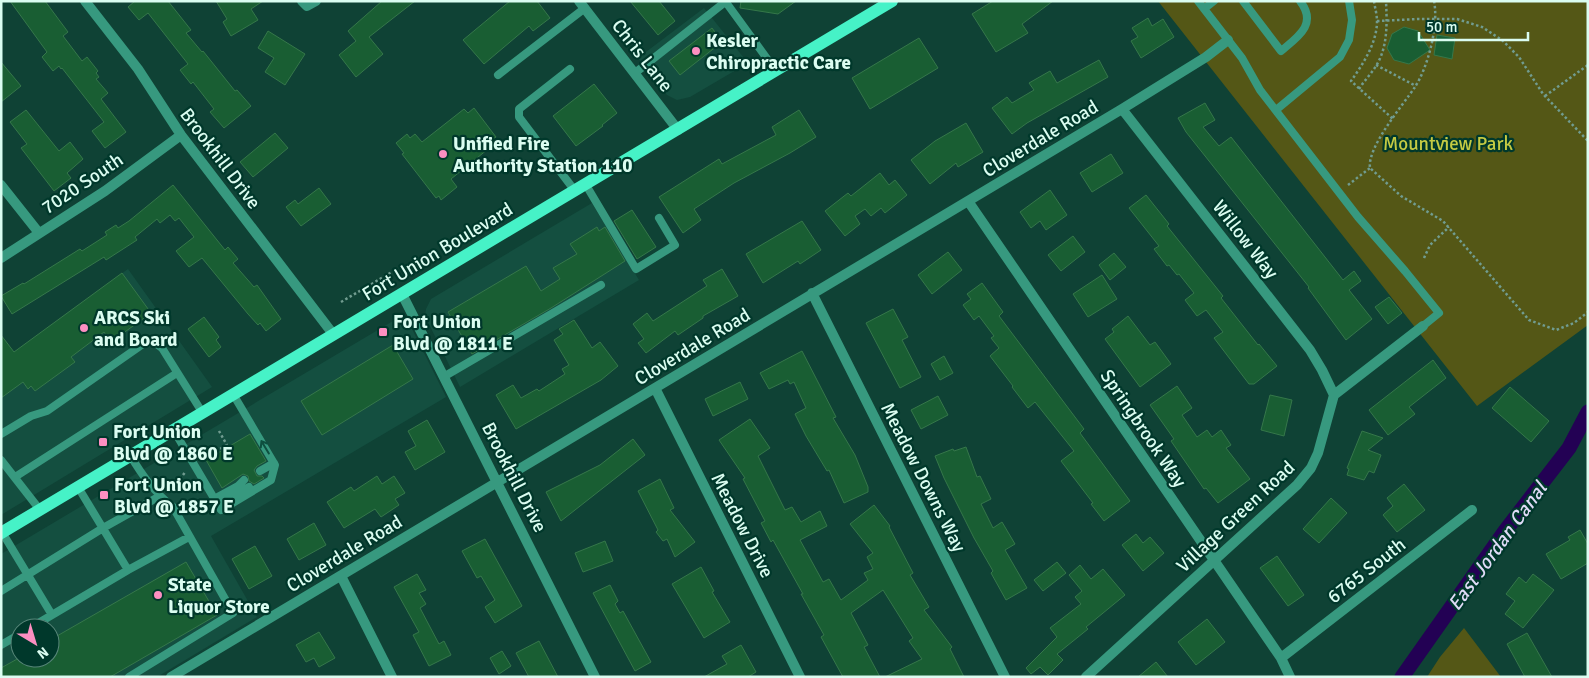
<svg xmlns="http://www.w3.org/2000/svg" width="1589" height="678" font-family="Signika,sans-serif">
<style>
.built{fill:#144f40;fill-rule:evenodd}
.green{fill:#545716}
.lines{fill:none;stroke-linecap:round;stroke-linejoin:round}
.canal{stroke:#230154;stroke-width:15}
.building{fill:#195e33;stroke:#35774a}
.path{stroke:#719c90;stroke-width:2.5;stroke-dasharray:2.5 2.5;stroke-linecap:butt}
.lane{stroke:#37997f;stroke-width:8}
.street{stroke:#37997f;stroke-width:10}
.primary{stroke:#46f2c7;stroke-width:12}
.oneway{stroke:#0e5040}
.poi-dot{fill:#fc8fc1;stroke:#00382b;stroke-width:2}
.labels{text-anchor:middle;stroke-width:4.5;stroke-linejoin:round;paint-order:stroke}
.poi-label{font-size:19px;font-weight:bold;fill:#dbfdf1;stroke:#00382b;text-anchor:start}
.street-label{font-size:19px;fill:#dbfdf1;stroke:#00382b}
.park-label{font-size:19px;fill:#c4ca43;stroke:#00382b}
.water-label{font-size:20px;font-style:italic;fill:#dfdbf7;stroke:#00382b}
</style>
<rect width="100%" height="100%" fill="#0f4235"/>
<!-- built -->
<path class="built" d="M704 8 748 63 690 97 677 100 667 95 638 58Z
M592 203 639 280 460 387 425 316 426 309 431 299Z
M128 269 212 387 1 515V347L7 343 14 352Z
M393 321H399L408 324 412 329 446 397 211 536 257 617 157 677H1V554ZM20 628H50V658H20Z"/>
<!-- green -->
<path class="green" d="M1158 1H1588V325L1477 406Z
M1464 628 1501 677H1427L1440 657Z"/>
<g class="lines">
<!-- canal -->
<path class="canal" d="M1402 677 1505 531 1569 448 1588 412"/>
</g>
<!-- building -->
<path class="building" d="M10 1H45L68 32 63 36 82 61 87 57 98 71 96 73 99 77 96 79 108 93 101 99 126 132 105 148 92 131 104 122 62 68 61 69 59 66 53 71 42 57 47 52Z
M135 1H168L191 30 186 33 202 52 203 51 235 91 237 90 251 106 224 128 210 112 214 109 193 82 191 84 180 70 188 64 148 13 139 20 128 7Z
M216 1H263L251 9 258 20 231 36 223 22 227 19Z
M382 1H415L369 37 383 54 356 77 339 55 356 41 348 31Z
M510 1H537L550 18 533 31 529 26 484 64 463 40Z
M630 1H659L675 21 658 35Z
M741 1H796L778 14 740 8Z
M993 1H1053L1022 24 1028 33 996 52 972 14Z
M1148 18 1152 26 1163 19 1174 37 1141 58 1131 41 1138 37 1132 28Z
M1404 27 1418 31 1430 50 1409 64 1394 60 1387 48 1392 34Z
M712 28 722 42 680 75 669 61Z
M268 31 305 54 285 85 265 72 274 58 258 48Z
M1437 35 1455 38 1452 59 1434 55Z
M919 38 938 68 870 109 852 78Z
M1099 60 1108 77 1027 123 1012 134 992 108 1007 97 1012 103 1034 90 1029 83 1050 71 1057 83Z
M1 62 21 86 1 102Z
M594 84 617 113 602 125 603 126 576 146 553 116Z
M1205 103 1215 120 1203 127 1219 146 1231 137 1343 280 1354 271 1361 281 1349 290 1372 319 1346 340 1308 288 1309 287 1186 132 1178 118Z
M474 108 496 137 490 141 493 145 451 179 457 187 441 200 439 196 436 198 402 154 404 153 396 143 407 134 410 138 415 134 422 142 464 109 468 113Z
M26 110 59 151 70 142 83 159 67 173 71 178 54 191 21 148 27 144 10 122Z
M799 110 816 137 790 153 734 183 694 209 701 220 683 233 659 197 719 159 722 164 776 135 772 127Z
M966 123 983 152 958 167 956 163 930 184 911 160 935 141Z
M275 133 288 148 253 177 240 162Z
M1111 154 1123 173 1092 192 1080 173Z
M880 173 889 185 895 180 907 195 885 213 881 208 871 216 865 209 855 216 860 224 845 236 825 211 848 193 851 196Z
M173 185 225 250 228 247 238 259 233 263 254 287 257 285 281 319 266 331 260 323 258 325 248 314 202 258 189 267 176 251 194 237 179 218 175 221 170 215 160 223 157 219 135 237 137 240 106 260 104 257 12 314 1 296 23 283 24 284 80 249 82 251 107 235 105 232 116 225 118 228 129 221Z
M319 188 331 204 301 226 286 207 295 200 298 204Z
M1050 190 1067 215 1046 230 1040 221 1031 228 1020 212Z
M1146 195 1169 224 1167 226 1223 296 1221 298 1258 345 1259 344 1277 366 1254 384H1249L1214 338 1223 332 1206 310 1197 316 1185 300 1194 293 1179 274 1177 275 1169 265 1167 266 1154 249 1159 246 1129 208Z
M632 210 656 247 637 259 614 221Z
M802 221 821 250 800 264 798 261 763 283 746 254Z
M597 227 599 231 605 227 625 261 551 308 472 354 448 312 526 266 541 291 560 279 553 268 577 254 570 244Z
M1073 236 1085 252 1061 271 1048 255Z
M948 252 962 270 932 294 918 275Z
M1114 253 1126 267 1110 280 1099 265Z
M722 269 738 296 703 316V318L678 335 675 331 646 353 638 343 644 339 633 324 647 313 653 321 707 286 703 280Z
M122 273 151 313 111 342 104 332 71 357 75 362 35 391 31 386 28 389 23 382 1 398V335L14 352Z
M1102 275 1117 299 1088 317 1073 294Z
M982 283 1003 312 999 316 1084 429 1080 433 1130 501 1104 521 1091 504 1093 503 1061 461 1074 451 1035 402 1028 408 1012 387 1013 386 990 356 999 348 991 338 994 336 979 316 974 320 963 305 971 299 967 294Z
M1389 297 1402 313 1388 324 1375 307Z
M893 309 908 337 902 340 921 377 900 388 866 323Z
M1128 316 1150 345 1155 342 1171 364 1140 387 1105 339 1114 332 1112 329Z
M204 317 219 337 216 340 221 347 209 357 188 329Z
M574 320 592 348 600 342 618 366 601 380 516 429 496 395 513 385 521 398 537 389 539 391 565 374 562 369 569 365 554 340 563 334 559 329Z
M393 345 413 379 322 435 301 401Z
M802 351 836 417 833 418 855 455 868 487V492L844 503 829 470 827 471 806 436 795 414 806 408 794 382 790 384 788 380 769 389 760 373Z
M944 356 953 373 940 380 931 364Z
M1433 360 1446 378 1409 407 1415 414 1388 435 1369 410Z
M740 382 748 399 713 416 705 399Z
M1177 386 1192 408 1182 415 1197 437 1207 430 1212 437 1221 430 1231 445 1226 448 1250 479 1218 503 1206 488 1204 489 1171 441 1174 439 1150 405Z
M1510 387 1549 421 1531 442 1492 408Z
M1270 395 1292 400 1284 436 1261 430Z
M938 396 948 415 921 429 911 410Z
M750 419 770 448 758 456 785 510 792 507 801 522 820 511 827 526 800 540 823 582 829 579 841 600 868 580 864 573 873 569 867 557 873 553 850 524 874 505 890 526 889 527 913 573 910 575 929 607 924 610 952 647 950 649 964 677H885L922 659 909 641 913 638 883 590 851 613 868 645 864 647 880 677H843L821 637 824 635 801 594H803L773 540 771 542 761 523 765 521 743 479 745 478 719 440Z
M427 420 445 452 415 470 405 452 416 446 408 431Z
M1362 431 1383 438 1368 450 1381 455 1374 473 1369 471 1364 480 1347 475 1349 469 1347 468Z
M250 434 266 461 257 466 254 470 257 476H262L264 478 254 484 249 481 248 476 243 474 222 488 206 460Z
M633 439 645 455 561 521 546 492 600 465Z
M966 447 977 477 980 476 991 499 981 504 993 528 1002 522 1015 544 1005 550 1027 588 1006 600 991 573 993 571 974 538 944 478 935 456 953 449 954 451Z
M377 476 382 484 394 476 405 493 395 499 399 505 381 517 375 509 344 528 327 502 351 487 354 491Z
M660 479 674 508 670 510 695 542 675 557 667 539 663 541 656 532 658 530 638 491Z
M1404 484 1425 510 1397 532 1383 515 1393 506 1387 498Z
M1331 498 1347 513 1319 543 1303 529Z
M314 523 326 545 299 560 287 539Z
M1580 530 1588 544V563L1561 579 1546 554 1570 540 1568 537Z
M1136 534 1143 543 1150 537 1164 553 1143 571 1122 545Z
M485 539 522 606 495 623 485 607 495 600 481 576 477 578 462 551Z
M605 541 613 561 583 572 575 553Z
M255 546 272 576 249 589 232 559Z
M1277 556 1304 595 1288 606 1260 568Z
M186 562 217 615 110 677H1V668L19 658H50V640Z
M1057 562 1066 573 1043 591 1034 580Z
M1080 565 1091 579 1103 569 1125 595 1086 627 1088 629 1057 654 1063 660 1048 675 1040 667 1031 674 1026 668 1057 637 1050 628 1081 604 1075 597 1082 591 1069 575Z
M701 567 714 591 712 592 730 622 704 638 672 584Z
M417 574 426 590 419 593 426 604 420 608 439 644 444 641 451 655 429 666 413 635 419 632 394 587Z
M1533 574 1554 590 1523 628 1505 614 1515 601 1506 594 1519 577 1526 583Z
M610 585 618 601 615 604 620 613 623 611 651 662 635 671 593 593Z
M1207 619 1225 642 1196 665 1178 642Z
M319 632 335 658 319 667 314 658 306 662 296 645Z
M1527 633 1552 677H1525L1507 644Z
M539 641 558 677H529L516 653Z
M741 645 756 672 748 677H704L727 664 722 656Z
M502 651 511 666 499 674 490 658Z
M1156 662 1168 677H1138Z"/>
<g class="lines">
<!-- path -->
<path class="path" d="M1374 1C1375 8 1377 15 1377 21 1377 43 1363 64 1351 81L1393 119
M1434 1C1439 25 1428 67 1415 87 1403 105 1367 147 1370 168L1401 196 1443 221 1529 320 1556 330 1574 323 1588 312
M1377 21 1418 19H1457L1482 27 1502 40 1519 57 1543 94 1588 141
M1376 65 1416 86
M1359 89C1364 81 1371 74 1376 66 1388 47 1387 23 1386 1
M1545 96 1588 65
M1348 185 1370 168
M1424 258 1430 245 1449 227
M341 302 397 269
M219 431 228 447
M203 459 227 445
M180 479 186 471"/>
<!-- lane -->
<path class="lane" d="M725 1 776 71
M1198 1 1242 58 1260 90 1358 217 1405 271 1439 313 1423 326
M1243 1 1281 51C1298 37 1318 24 1300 1
M1204 9 1214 1
M570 69 519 109V117L575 191
M635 73 725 2
M498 75 585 8
M1276 110 1340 57 1349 40 1352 20 1349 1
M586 185 636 269 675 245 659 218
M445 376 601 285
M173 429 221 510 271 480 275 465 233 394
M1 434 31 416 47 411 143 344 154 342 162 348 202 412
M1 460 40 510
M260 471 274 463
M15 477 177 373
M214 499 238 486 244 480
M218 505 249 487
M2 532 52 615
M128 570 189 537
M1 591 103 528 160 496
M30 628 128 570 78 487
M1 645 20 634
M129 677 233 613 173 507C154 492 142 475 130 455"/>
<!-- street -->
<path class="street" d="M85 1 138 69 181 135 333 334
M302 1 307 6 316 1
M579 1 678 130
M1122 109 1310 350 1322 370 1334 395
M1 185 39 233
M968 201 1281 658 1290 677
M1 258 105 191 181 135
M812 293 1005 677
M402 294 595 677
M655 388 800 677
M341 576 392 677
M1281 658 1472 510
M171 677 1122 109 1206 57 1228 40
M1086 677 1297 485 1311 468 1318 453 1334 395 1423 326"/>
<!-- primary -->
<path class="primary" d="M1 533 892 1"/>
</g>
<!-- one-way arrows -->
<defs><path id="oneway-shaft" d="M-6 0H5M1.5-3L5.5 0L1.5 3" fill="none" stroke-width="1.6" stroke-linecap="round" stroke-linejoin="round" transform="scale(1.25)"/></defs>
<use class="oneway" href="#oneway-shaft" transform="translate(265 447) rotate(-121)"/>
<!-- markers -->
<g class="poi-dot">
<circle cx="696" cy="51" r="5"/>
<circle cx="443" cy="154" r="5"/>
<circle cx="84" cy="328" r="5"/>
<rect x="378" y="327" width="10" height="10" rx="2.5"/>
<rect x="98" y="437" width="10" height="10" rx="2.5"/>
<rect x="99" y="490" width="10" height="10" rx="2.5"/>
<circle cx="158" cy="595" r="5"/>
</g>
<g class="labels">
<!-- poi labels -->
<g class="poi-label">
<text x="706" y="47">Kesler<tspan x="706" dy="22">Chiropractic Care</tspan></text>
<text x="453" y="150">Unified Fire<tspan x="453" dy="22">Authority Station 110</tspan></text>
<text x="94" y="324">ARCS Ski<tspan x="94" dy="22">and Board</tspan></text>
<text x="393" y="328">Fort Union<tspan x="393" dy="22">Blvd @ 1811 E</tspan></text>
<text x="113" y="438">Fort Union<tspan x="113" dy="22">Blvd @ 1860 E</tspan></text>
<text x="114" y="491">Fort Union<tspan x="114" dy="22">Blvd @ 1857 E</tspan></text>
<text x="168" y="591">State<tspan x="168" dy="22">Liquor Store</tspan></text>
</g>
<!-- street labels -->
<g class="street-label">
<text transform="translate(643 55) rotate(52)" y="7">Chris Lane</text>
<text transform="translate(1040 138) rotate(-31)" y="7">Cloverdale Road</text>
<text transform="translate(221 158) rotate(53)" y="7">Brookhill Drive</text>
<text transform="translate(82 183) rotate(-34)" y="7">7020 South</text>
<text transform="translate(1246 239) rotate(52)" y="7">Willow Way</text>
<text transform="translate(437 251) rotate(-31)" y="7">Fort Union Boulevard</text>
<text transform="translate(692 346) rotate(-31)" y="7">Cloverdale Road</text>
<text transform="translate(1144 428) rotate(56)" y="7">Springbrook Way</text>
<text transform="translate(515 477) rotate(63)" y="7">Brookhill Drive</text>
<text transform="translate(924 477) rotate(63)" y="7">Meadow Downs Way</text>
<text transform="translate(1235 516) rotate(-43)" y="7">Village Green Road</text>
<text transform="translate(743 525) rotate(63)" y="7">Meadow Drive</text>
<text transform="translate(344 553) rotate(-31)" y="7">Cloverdale Road</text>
<text transform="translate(1366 570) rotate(-38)" y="7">6765 South</text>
</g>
<!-- park labels -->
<g class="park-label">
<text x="1448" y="150">Mountview Park</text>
</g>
<!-- water labels -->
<g class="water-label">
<text transform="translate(1497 546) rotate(-54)" y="7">East Jordan Canal</text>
</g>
</g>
<!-- border -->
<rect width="1589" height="678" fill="none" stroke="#dbfdf1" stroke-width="5"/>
<!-- north arrow -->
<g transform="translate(35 643) rotate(142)"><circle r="24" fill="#00382b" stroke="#58877a"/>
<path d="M0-4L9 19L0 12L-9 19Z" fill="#fc8fc1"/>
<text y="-8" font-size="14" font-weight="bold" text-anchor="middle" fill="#dbfdf1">N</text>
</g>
<!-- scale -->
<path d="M1419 32v8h109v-8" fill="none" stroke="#dbfdf1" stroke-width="2.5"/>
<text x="1426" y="32" font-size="15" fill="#dbfdf1" stroke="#00382b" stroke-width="4" paint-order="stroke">50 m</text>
</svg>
